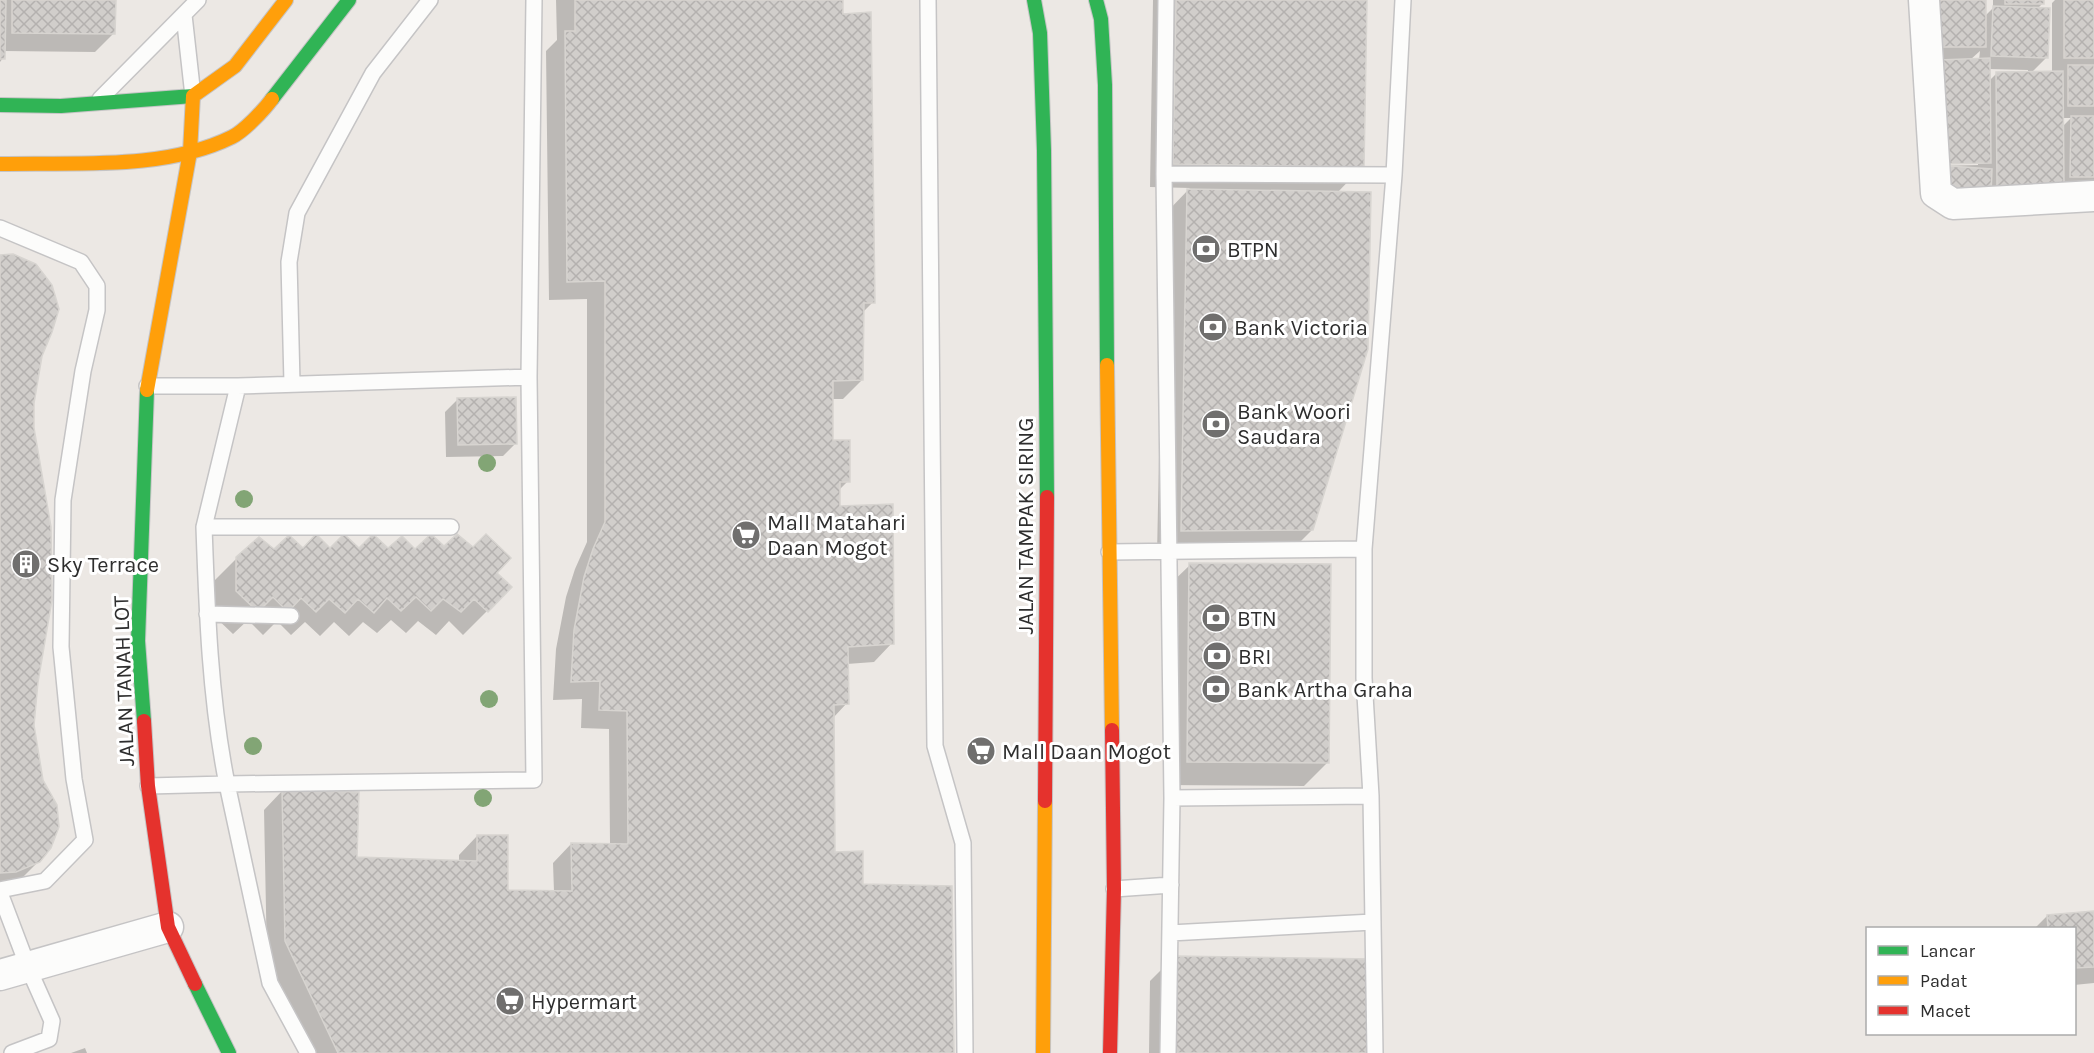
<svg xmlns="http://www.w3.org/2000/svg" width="2094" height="1053" font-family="Karla,sans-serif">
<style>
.shadow{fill:#0003;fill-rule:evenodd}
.building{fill:url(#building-cross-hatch);stroke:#d7d4d0;stroke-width:1.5}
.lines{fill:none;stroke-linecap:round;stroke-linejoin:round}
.lane-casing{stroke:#c5c4c5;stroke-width:18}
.street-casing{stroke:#c5c4c5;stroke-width:33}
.fast-casing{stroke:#c5c4c5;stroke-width:16}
.slow-casing{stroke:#c5c4c5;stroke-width:16}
.jam-casing{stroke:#c5c4c5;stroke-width:16}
.lane{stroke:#fcfcfb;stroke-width:15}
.street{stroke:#fcfcfb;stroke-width:30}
.fast{stroke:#30b455;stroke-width:14}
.slow{stroke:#ff9f0a;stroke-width:14}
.jam{stroke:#e5322d;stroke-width:14}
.tree{fill:#82a575}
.labels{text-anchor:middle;stroke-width:6;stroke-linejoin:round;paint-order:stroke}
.poi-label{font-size:22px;fill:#2e2e2e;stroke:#fff;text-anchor:start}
.street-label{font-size:22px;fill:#2e2e2e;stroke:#fff}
</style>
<defs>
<pattern id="building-cross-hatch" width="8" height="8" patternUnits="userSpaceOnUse" patternTransform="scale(1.5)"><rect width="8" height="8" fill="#d1cecb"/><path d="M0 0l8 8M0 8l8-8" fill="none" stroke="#b4b1af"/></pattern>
</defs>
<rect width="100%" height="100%" fill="#ece8e4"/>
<!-- shadow -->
<path class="shadow" d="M0 0H114V33L95 52 3 51V58L0 62Z
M556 0H841L873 302 862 313V380L843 399H832V442L848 481 839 490V507L892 643 874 662 847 664V703L833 718 834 853 862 885 953 1053H311L267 961 264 810 282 791 356 858 459 862V855L477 836 506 891 554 892 553 863 571 844 610 845 609 729 581 728 582 699 553 700 556 649 566 597 575 569 587 542V299L549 300 546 51 557 40Z
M1153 0H1365L1362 167 1337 193 1312 530 1288 554H1157L1164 215 1190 188 1150 187Z
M1922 0H1984V17L1993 8V0H2042V4L2037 9H2048L2046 58 2031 73H2052V3L2055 0H2094V189H2059L2044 204 1979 205 1978 199 1943 197 1944 176H1928L1927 74 1941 59H1922ZM1980 51 1979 60H1970ZM1988 69 2028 70V73H1997L1989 81ZM2062 118H2071L2062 127ZM1978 162V165L1933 166V163Z
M0 257 40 355 33 403 36 682 32 725 39 861 0 900Z
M458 399 515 444 503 456 446 457 445 412Z
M444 548 495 573 487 611 463 635 449 621 436 635 418 621 406 633 391 620 377 633 363 622 349 636 334 622 320 636 305 622 291 635 277 621 263 635 248 620 233 634 213 615V582L237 558 274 551 302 549 415 551Z
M1190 565 1328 762 1304 786 1164 785 1166 588Z
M2094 913V983L2074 985V928H2035L2047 916Z
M1174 957 1369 1053H1149L1150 981Z
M85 1048 87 1053H71Z"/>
<!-- building -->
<path class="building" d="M0 0H6L5 59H0Z
M12 0H116L115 34 12 33Z
M575 0H843V14L871 12 875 303H864L863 380 833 381V440H850V482H840V506L893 504 894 644 848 647 849 704 834 705 835 852 863 851V884L952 886 954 1053H338L285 941 282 790 359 792 357 857 477 861V835H508V890L572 891 571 843 628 844 627 711 599 710 600 681 571 682 574 630 584 577 593 549 605 522V281L567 282 565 31H575Z
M1176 0H1367L1364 167 1173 164Z
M1934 0H1986V47H1934Z
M2005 0H2044V4H2005Z
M2064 0H2094V58H2064Z
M1993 6 2050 8 2048 58 1991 56Z
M1990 58 1991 163 1940 164 1939 60Z
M2068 65H2094V106H2068Z
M2063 71 2064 186 1997 187 1996 72Z
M2071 116H2094V177H2070Z
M1949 166 1992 169 1991 194 1948 192Z
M1187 189 1371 192 1368 349 1313 530 1181 531Z
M13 254 36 264 52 285 59 309 52 332 42 356 34 403V428L51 527 52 600 38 682 34 725 43 780 57 805 59 827 51 848 40 862 16 872 0 873V255Z
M516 397 517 444 458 445 457 398Z
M316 534 330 548 344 534 359 548 373 534 388 548 402 536 415 549 431 534 444 546 457 534 473 547 486 534 511 558 497 573 512 587 488 612 474 599 461 612 443 599 431 611 416 597 401 611 387 598 374 613 358 599 345 613 329 599 316 612 301 598 288 612 273 597 258 612 236 591V557L259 537 274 549 289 535 303 548Z
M1189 563 1331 564 1329 763 1187 762Z
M2094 911V967L2074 968V928H2048L2047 915Z
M1173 956 1372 959 1370 1053H1172Z"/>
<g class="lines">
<!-- lane casing -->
<g class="lane-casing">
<path id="lane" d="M928 0 935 746 963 843 965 1053
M1166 0 1164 174 1172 798 1168 1053
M184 15 193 96
M100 99 198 0
M1164 174 1394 175 1403 0
M0 228 81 262 97 286V310L83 371 63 500 61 647 74 779 85 840 45 881 0 890
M292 383 289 262 297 213 373 73 430 0
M147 386H238L529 377 534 0
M238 386 204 527H451
M1109 552 1364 549
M207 614 291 616
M148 786 227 784C210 699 207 613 204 527
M1371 796 1375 1053
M1172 798 1371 796 1364 678V549L1394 175
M1114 889 1171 885
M0 893 28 967 52 1021 49 1039 12 1053
M1170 933 1373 922
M308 1053 270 983 227 784 534 780 529 377"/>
</g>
<!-- street casing -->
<g class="street-casing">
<path id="street" d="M1924 0 1936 193 1953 204 2094 196
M0 975 168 927"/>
</g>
<!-- fast casing -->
<g class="fast-casing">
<path id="fast" d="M1034 0 1040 33 1044 151 1047 497
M1096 0 1101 19 1105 85 1107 365
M272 99 349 0
M0 105 61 106 193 96
M144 721 138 641 147 390
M195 984 229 1053"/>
</g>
<!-- slow casing -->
<g class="slow-casing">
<path id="slow" d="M193 96 235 66 286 0
M0 164C75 162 163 171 232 137 244 131 264 110 272 99
M1107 365 1112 730
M147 390 190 152 193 96
M1043 1053 1045 801"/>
</g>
<!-- jam casing -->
<g class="jam-casing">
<path id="jam" d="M144 721 148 786 168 927 195 984
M1045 801 1047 497
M1110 1053 1114 889 1112 730"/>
</g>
<!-- lane -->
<use href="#lane" class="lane"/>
<!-- street -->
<use href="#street" class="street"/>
<!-- fast -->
<use href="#fast" class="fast"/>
<!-- slow -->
<use href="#slow" class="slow"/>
<!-- jam -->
<use href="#jam" class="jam"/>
</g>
<!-- trees -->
<g class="tree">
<circle cx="487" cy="463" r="9"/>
<circle cx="244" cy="499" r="9"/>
<circle cx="489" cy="699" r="9"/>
<circle cx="253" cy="746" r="9"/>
<circle cx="483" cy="798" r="9"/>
</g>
<!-- icons -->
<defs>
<g id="bank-disc" transform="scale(1.5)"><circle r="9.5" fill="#706f6e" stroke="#fff"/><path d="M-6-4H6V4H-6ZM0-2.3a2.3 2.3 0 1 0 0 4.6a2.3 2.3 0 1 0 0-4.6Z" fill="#fff"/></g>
<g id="supermarket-disc" transform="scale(1.5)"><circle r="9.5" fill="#706f6e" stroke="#fff"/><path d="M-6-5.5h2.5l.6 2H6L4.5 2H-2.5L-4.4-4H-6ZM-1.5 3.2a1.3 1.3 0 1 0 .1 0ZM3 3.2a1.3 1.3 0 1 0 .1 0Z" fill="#fff"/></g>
<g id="building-disc" transform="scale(1.5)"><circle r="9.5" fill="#706f6e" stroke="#fff"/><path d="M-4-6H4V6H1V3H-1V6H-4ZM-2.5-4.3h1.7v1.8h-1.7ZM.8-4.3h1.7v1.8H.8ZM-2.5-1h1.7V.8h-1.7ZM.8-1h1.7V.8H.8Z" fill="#fff"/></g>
</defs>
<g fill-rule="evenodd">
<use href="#bank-disc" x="1206" y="249"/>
<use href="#bank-disc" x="1213" y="327"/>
<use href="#bank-disc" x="1216" y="424"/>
<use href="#supermarket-disc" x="746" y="535"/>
<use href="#building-disc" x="26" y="564"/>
<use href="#bank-disc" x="1216" y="618"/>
<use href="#bank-disc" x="1217" y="656"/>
<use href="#bank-disc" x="1216" y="689"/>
<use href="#supermarket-disc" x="981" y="751"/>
<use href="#supermarket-disc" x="510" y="1001"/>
</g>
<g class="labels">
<!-- poi labels -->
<g class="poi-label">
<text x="1227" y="257">BTPN</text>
<text x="1234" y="335">Bank Victoria</text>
<text x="1237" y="419">Bank Woori<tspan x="1237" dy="25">Saudara</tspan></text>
<text x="767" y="530">Mall Matahari<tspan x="767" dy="25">Daan Mogot</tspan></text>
<text x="47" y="572">Sky Terrace</text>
<text x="1237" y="626">BTN</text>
<text x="1238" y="664">BRI</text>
<text x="1237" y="697">Bank Artha Graha</text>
<text x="1002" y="759">Mall Daan Mogot</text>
<text x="531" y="1009">Hypermart</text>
</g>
<!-- street labels -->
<g class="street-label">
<text transform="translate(1025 526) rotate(-90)" y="8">JALAN TAMPAK SIRING</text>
<text transform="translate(123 681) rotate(-92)" y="8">JALAN TANAH LOT</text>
</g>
</g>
<!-- legend -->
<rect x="1866" y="927" width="210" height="108" fill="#ffffff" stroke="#ababab" stroke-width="1.5"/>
<rect x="1878" y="946" width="30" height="9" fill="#30b455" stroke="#ababab" stroke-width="1.5"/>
<text x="1920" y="957" font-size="18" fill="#2e2e2e">Lancar</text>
<rect x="1878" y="976" width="30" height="9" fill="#ff9f0a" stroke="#ababab" stroke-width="1.5"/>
<text x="1920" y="987" font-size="18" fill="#2e2e2e">Padat</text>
<rect x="1878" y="1006" width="30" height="9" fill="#e5322d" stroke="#ababab" stroke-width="1.5"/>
<text x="1920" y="1017" font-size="18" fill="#2e2e2e">Macet</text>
</svg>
